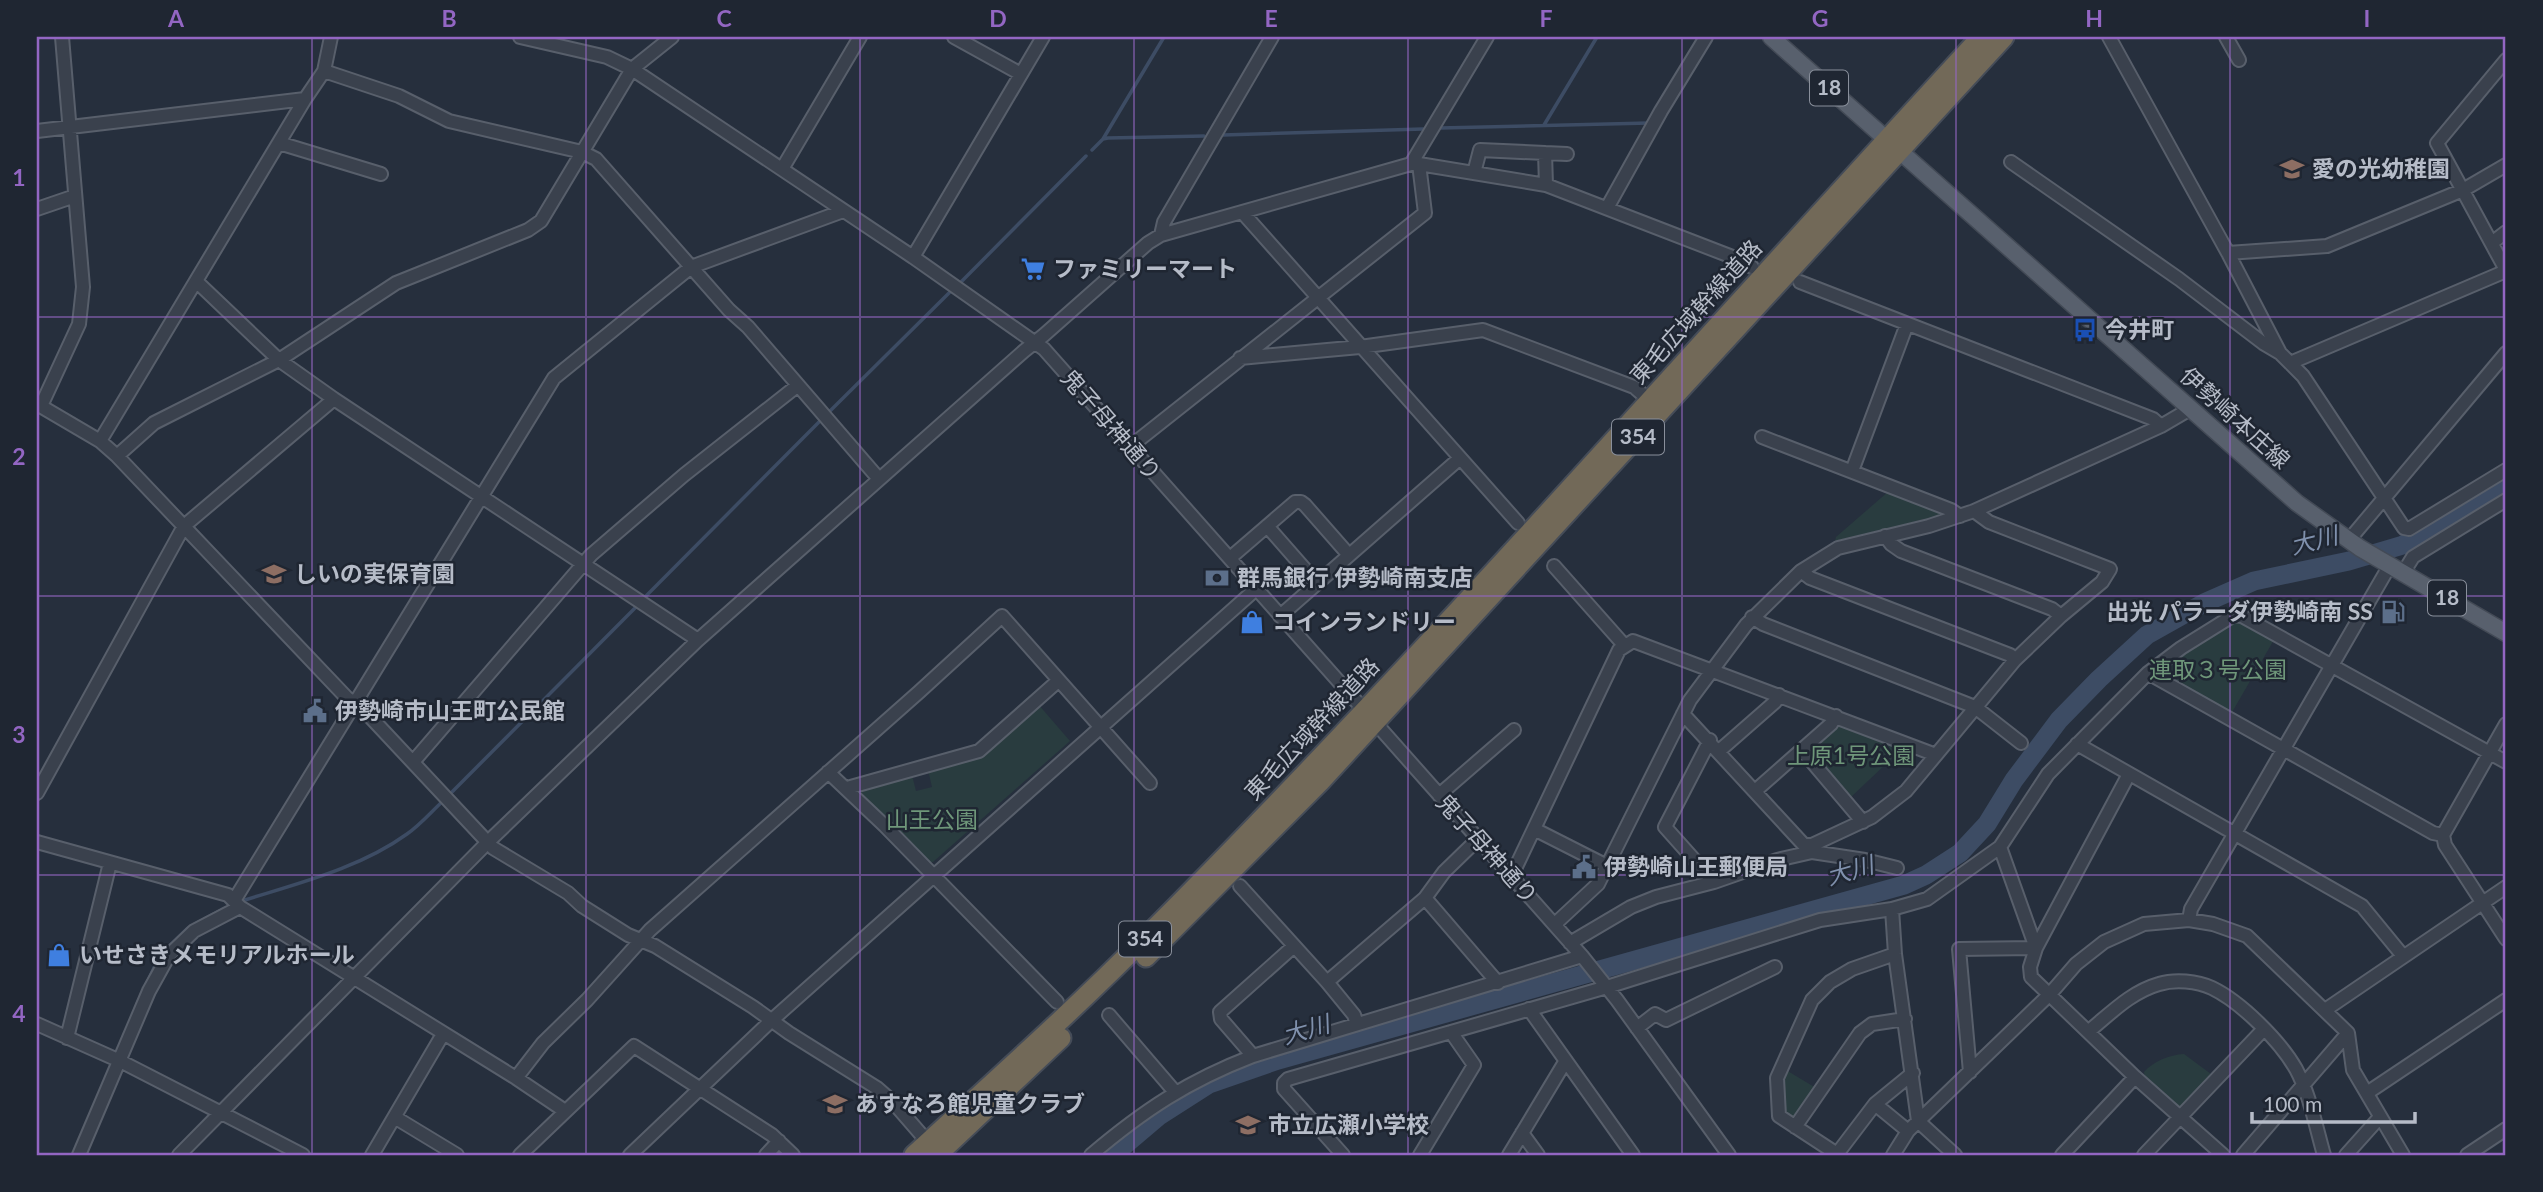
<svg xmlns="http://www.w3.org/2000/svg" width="2543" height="1192" font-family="Lato,'Noto Sans JP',sans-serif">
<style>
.green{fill:#293c3f}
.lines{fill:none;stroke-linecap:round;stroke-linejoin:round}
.stream{stroke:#3d4c64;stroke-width:3.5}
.river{stroke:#3d4c64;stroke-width:19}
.minor-casing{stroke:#585f6b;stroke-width:16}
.major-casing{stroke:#434a56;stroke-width:19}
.highway-casing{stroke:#454c58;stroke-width:23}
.minor{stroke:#3a414d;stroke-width:12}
.major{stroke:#58606d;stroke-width:16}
.highway{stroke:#726958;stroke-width:19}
.grid{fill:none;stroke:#9366c3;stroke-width:2;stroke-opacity:0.55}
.labels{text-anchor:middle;stroke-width:5;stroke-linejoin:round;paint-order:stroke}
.shield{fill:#1f2632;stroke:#898f9b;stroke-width:2}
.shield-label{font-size:21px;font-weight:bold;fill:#b6bcc8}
.poi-label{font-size:23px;font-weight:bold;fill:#b6bcc8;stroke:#1f2632;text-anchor:start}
.street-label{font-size:23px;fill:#b6bcc8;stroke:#1f2632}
.park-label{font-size:23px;fill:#6f977a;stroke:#1f2632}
.water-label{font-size:24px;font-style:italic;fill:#8091ad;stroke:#1f2632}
.neatline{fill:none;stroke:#9366c3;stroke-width:2.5}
.grid-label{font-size:23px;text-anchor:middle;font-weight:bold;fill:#9366c3}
</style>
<rect width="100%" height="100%" fill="#262f3d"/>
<!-- green -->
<path class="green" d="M1889 491 1946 514 1835 541 1836 537Z
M2241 619 2275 638 2231 714 2160 674 2162 669 2192 646 2234 620Z
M1038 704 1070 741 933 862H927L859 795 860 788 912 775 916 791 932 787 928 770 979 755Z
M1838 724 1905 746 1851 797 1811 753 1812 746Z
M2184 1054 2211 1074V1079L2186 1107 2180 1108 2145 1078 2144 1072C2154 1061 2169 1055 2184 1054Z
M1786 1070 1816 1088 1796 1117 1792 1118 1781 1112Z"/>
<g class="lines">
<!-- stream -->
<path class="stream" d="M1544 125 1597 37
M1440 128 1649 123
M1223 135 1423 129
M1103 139 1164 37
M1092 150 1103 139 1108 138 1204 136
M961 282 1086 156
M829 412 951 291
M645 597 820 421
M451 793 636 607
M245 900C299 883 360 868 407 834 420 825 431 812 443 801
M195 924 225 908
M137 1004 160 955 188 928"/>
<!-- river -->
<path class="river" d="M1113 1155 1159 1116 1209 1084 1278 1060 1904 885 1926 875 1960 853 1987 824 2014 780 2059 720 2099 679 2147 635 2204 603 2254 581 2349 561 2403 545 2506 481"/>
<!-- minor casing -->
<g class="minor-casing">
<path id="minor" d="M520 37 607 57 632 69 913 257 1044 349 1582 956 1617 1000 1729 1155
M954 37 1021 74
M2109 37 2228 253 2280 353
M2226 37 2239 60
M2506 60 2437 143 2506 270
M324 71 399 96 449 121 582 152 596 159 729 310 748 327 879 479
M37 131 305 99
M279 143 381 174
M1545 153 1567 154
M2011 162 2179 279 2263 343 2280 353 2303 376 2404 528 2409 529 2506 470
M1411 164 1487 37
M782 169 860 37
M1474 173 1480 150 1545 153 1546 185
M1607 208 1661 111 1706 37
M37 209 75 196
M1242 212 1518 523
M1161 235 1164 222 1272 37
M2493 242 2506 232
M2228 253 2327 246 2463 190 2506 165
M913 257 1043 37
M196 281 279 360 334 399 698 640
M1800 282 2153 419 2161 426
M1240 358 1360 347 1483 330 1634 387 1649 400
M2290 363 2506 271
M37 404 100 441 117 456 347 698 361 707 493 848 568 893 582 906 628 935 655 946 753 1007 789 1033 877 1088 893 1102 932 1147
M41 406 79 324 83 287 62 37
M1762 437 1951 510 1960 516
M100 441 305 99 324 71 331 37
M1131 446 1425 213 1419 164
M117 456 154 423 279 360 396 283 528 230 541 221 632 69 672 37
M1852 471 1907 324
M1267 526 1317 583
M1885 536 1891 544 1901 551 2052 609 2061 616
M2349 540 2506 353
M1230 558 1295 502H1301L1305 505 1348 554
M1554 566 1624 645
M1801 571 1810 578 2010 655 2015 660
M2403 573 2413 557 2506 500
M1280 616 1459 459
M1752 617 1763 624 1975 707 2021 743
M2148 673 2433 833 2443 835
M1683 714 1804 845H1812L1872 817 1906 791 2015 660 2061 616 2102 582 2110 569 1989 522 1974 511
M2506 724 2443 835 2445 845 2506 939
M1710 740 1665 827 1714 882
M2077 744 2362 906 2403 956
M1802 750 1863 822
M1719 751 1775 702 1779 695
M413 762 591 555 684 475 797 386
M828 772 885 826 1057 1002
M2129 774 2036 948 2030 967 2031 977 2135 1077 2223 1155
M847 788 979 751 1058 681
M1755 791 1831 724 1836 716
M37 793 184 526 334 399
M1439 795 1514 730
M1534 829 1607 866
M37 842 228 895 240 907 516 1078 565 1111
M1812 852 1865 860 1897 868
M1512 875 1619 650 1633 641 1936 755
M1240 886 1327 982 1354 1015 1357 1024
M1425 898 1498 983
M235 899 554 378 691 267 843 211
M1892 909 1895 954 1918 1121 1955 1155
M2189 920 2191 909 2390 565
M1555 924 1598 884 1690 700 1746 625 1801 571 1838 548 1929 526 1974 511 2161 426 2190 409
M1570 943 1631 907 1656 897 1714 882 1777 860 1812 852V845
M1895 954 1852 969 1830 982 1812 1000 1777 1078 1779 1116 1837 1154 1875 1104 1913 1073
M1327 982 1425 898 1444 872 1479 838
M1529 1009 1633 1155
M2325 1010 2506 887
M1109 1015 1175 1092
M37 1024 120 1061 303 1155
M1637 1028 1655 1014 1666 1020 1775 967
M2089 1031C2111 1013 2131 992 2159 984 2175 979 2197 981 2212 988 2241 1002 2280 1041 2296 1069 2310 1095 2316 1127 2324 1155
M67 1038 110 863
M1253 1056 1221 1019 1220 1012 1294 946
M1970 1072 1959 949 2036 948 2000 847
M516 1078 543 1043 587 1000 650 930 919 692 1002 616 1150 783
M2367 1093 2506 1000
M1875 1104 1908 1131
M396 1118 457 1155
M1795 1127 1860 1033 1872 1024 1905 1019
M1522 1133 1538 1155
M79 1155 149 991 169 955 194 931 240 907
M179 1155 489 841 698 640 1024 351 1044 335 1148 243 1161 235 1411 164H1419L1546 185 1730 256 1752 267
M372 1155 443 1034
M520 1155 634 1046 772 1135 793 1155
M630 1155 772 1020 1256 589
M766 1155 779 1141
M1091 1155C1144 1110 1188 1081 1253 1056L1582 956
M1343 1155 1284 1089V1083L1288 1079 1607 987 1820 920 1892 909 1927 899 2000 847 2048 774 2148 673 2181 648 2234 615 2242 616 2506 762
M1420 1155 1474 1065 1451 1032
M1509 1155 1565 1062
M1893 1155 1908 1131 2050 994 2076 964 2104 942 2144 924 2189 920 2213 924 2247 936 2348 1033 2353 1070 2403 1155
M2062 1155 2135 1077
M2144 1155 2263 1030
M2243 1155 2348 1033
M2346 1155 2380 1117
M2467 1155 2506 1129"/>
</g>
<!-- major casing -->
<g class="major-casing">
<path id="major" d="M1771 37 2297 503 2360 548 2506 633"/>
</g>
<!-- highway casing -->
<g class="highway-casing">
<path id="highway" d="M1146 957 1320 782 2004 37
M914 1155C992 1083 1071 1013 1146 937 1435 647 1704 337 1981 37
M937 1155 1061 1038"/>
</g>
<!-- minor -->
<use href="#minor" class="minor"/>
<!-- major -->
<use href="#major" class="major"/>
<!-- highway -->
<use href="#highway" class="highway"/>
</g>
<!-- grid -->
<path class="grid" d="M312 37V1155M586 37V1155M860 37V1155M1134 37V1155M1408 37V1155M1682 37V1155M1956 37V1155M2230 37V1155M37 317H2506M37 596H2506M37 875H2506"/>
<!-- icons -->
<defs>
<g id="school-bare" transform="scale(1.89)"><path d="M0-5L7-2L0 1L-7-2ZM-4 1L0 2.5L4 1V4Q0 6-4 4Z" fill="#8d6e63" stroke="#1f2632" stroke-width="2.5" paint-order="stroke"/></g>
<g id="supermarket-bare" transform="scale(1.89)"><path d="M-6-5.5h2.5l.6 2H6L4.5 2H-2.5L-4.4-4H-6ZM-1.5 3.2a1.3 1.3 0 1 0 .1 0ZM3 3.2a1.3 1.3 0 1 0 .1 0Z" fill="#3f7fe0" stroke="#1f2632" stroke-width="2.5" paint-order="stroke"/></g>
<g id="bus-bare" transform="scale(1.89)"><path d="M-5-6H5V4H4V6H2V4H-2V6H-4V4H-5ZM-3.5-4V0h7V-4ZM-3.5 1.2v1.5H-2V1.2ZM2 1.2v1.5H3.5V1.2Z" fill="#1a4fb4" stroke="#1f2632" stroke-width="2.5" paint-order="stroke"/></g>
<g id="bank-bare" transform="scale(1.89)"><path d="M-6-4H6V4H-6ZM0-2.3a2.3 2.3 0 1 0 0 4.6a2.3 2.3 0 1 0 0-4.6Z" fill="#5c6f8a" stroke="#1f2632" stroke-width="2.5" paint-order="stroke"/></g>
<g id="fuel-bare" transform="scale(1.89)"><path d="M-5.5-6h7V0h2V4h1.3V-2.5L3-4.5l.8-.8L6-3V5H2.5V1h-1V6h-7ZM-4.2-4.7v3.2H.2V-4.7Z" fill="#5c6f8a" stroke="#1f2632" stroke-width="2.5" paint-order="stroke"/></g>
<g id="shop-bare" transform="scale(1.89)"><path d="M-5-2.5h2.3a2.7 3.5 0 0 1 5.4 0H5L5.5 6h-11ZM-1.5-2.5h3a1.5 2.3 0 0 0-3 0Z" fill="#3f7fe0" stroke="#1f2632" stroke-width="2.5" paint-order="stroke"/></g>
<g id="civic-bare" transform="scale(1.89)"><path d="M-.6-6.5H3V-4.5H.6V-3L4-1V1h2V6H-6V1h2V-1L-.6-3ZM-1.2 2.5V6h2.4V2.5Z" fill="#5c6f8a" stroke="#1f2632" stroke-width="2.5" paint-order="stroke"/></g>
</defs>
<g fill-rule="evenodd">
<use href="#school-bare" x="2292" y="169"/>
<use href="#supermarket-bare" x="1033" y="269"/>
<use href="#bus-bare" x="2085" y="330"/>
<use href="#school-bare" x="274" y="574"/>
<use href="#bank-bare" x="1217" y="578"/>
<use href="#fuel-bare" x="2393" y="612"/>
<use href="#shop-bare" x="1252" y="622"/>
<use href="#civic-bare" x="315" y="711"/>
<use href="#civic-bare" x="1584" y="867"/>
<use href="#shop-bare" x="59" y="955"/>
<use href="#school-bare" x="835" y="1104"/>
<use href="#school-bare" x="1248" y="1125"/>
</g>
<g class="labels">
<!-- shield labels -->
<g class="shield">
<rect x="1810" y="70.5" width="38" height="35" rx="5"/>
<rect x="1612" y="419.5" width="52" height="35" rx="5"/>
<rect x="2428" y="580.5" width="38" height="35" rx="5"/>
<rect x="1119" y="921.5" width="52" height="35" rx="5"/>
</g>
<g class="shield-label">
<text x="1829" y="95">18</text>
<text x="1638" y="444">354</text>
<text x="2447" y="605">18</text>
<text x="1145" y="946">354</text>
</g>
<!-- poi labels -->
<g class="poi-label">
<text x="2312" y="177">愛の光幼稚園</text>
<text x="1053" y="277">ファミリーマート</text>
<text x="2105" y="338">今井町</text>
<text x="294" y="582">しいの実保育園</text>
<text x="1237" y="586">群馬銀行 伊勢崎南支店</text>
<text x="2373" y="620" text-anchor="end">出光 パラーダ伊勢崎南 SS</text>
<text x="1272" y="630">コインランドリー</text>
<text x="335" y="719">伊勢崎市山王町公民館</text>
<text x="1604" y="875">伊勢崎山王郵便局</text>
<text x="79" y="963">いせさきメモリアルホール</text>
<text x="855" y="1112">あすなろ館児童クラブ</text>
<text x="1268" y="1133">市立広瀬小学校</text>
</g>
<!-- street labels -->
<g class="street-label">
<text transform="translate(1696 312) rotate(-48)" y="8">東毛広域幹線道路</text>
<text transform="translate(2235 418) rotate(42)" y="8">伊勢崎本庄線</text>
<text transform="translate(1111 425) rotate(49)" y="8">鬼子母神通り</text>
<text transform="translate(1312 729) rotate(-47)" y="8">東毛広域幹線道路</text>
<text transform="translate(1487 849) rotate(48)" y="8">鬼子母神通り</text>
</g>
<!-- park labels -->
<g class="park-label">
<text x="2218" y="678">連取３号公園</text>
<text x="1851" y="764">上原1号公園</text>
<text x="932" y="828">山王公園</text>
</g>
<!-- water labels -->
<g class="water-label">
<text transform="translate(2314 541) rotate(-14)" y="8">大川</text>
<text transform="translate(1850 871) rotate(-16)" y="8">大川</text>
<text transform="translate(1306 1030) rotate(-16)" y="8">大川</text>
</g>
</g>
<!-- border -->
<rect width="2543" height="1192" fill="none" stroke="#1f2632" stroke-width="77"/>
<!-- scale -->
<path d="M2252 1112v10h163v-10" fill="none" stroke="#b6bcc8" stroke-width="3.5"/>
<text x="2263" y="1112" font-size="21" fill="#b6bcc8" stroke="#1f2632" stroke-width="5" paint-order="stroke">100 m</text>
<rect x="38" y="38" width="2466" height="1116" class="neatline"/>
<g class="grid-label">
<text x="176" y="27">A</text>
<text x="449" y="27">B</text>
<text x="724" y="27">C</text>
<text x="998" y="27">D</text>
<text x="1271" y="27">E</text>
<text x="1546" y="27">F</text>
<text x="1820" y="27">G</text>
<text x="2094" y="27">H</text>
<text x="2367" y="27">I</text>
<text x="19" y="186">1</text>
<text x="19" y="465">2</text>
<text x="19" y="743">3</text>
<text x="19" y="1022">4</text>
</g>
</svg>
